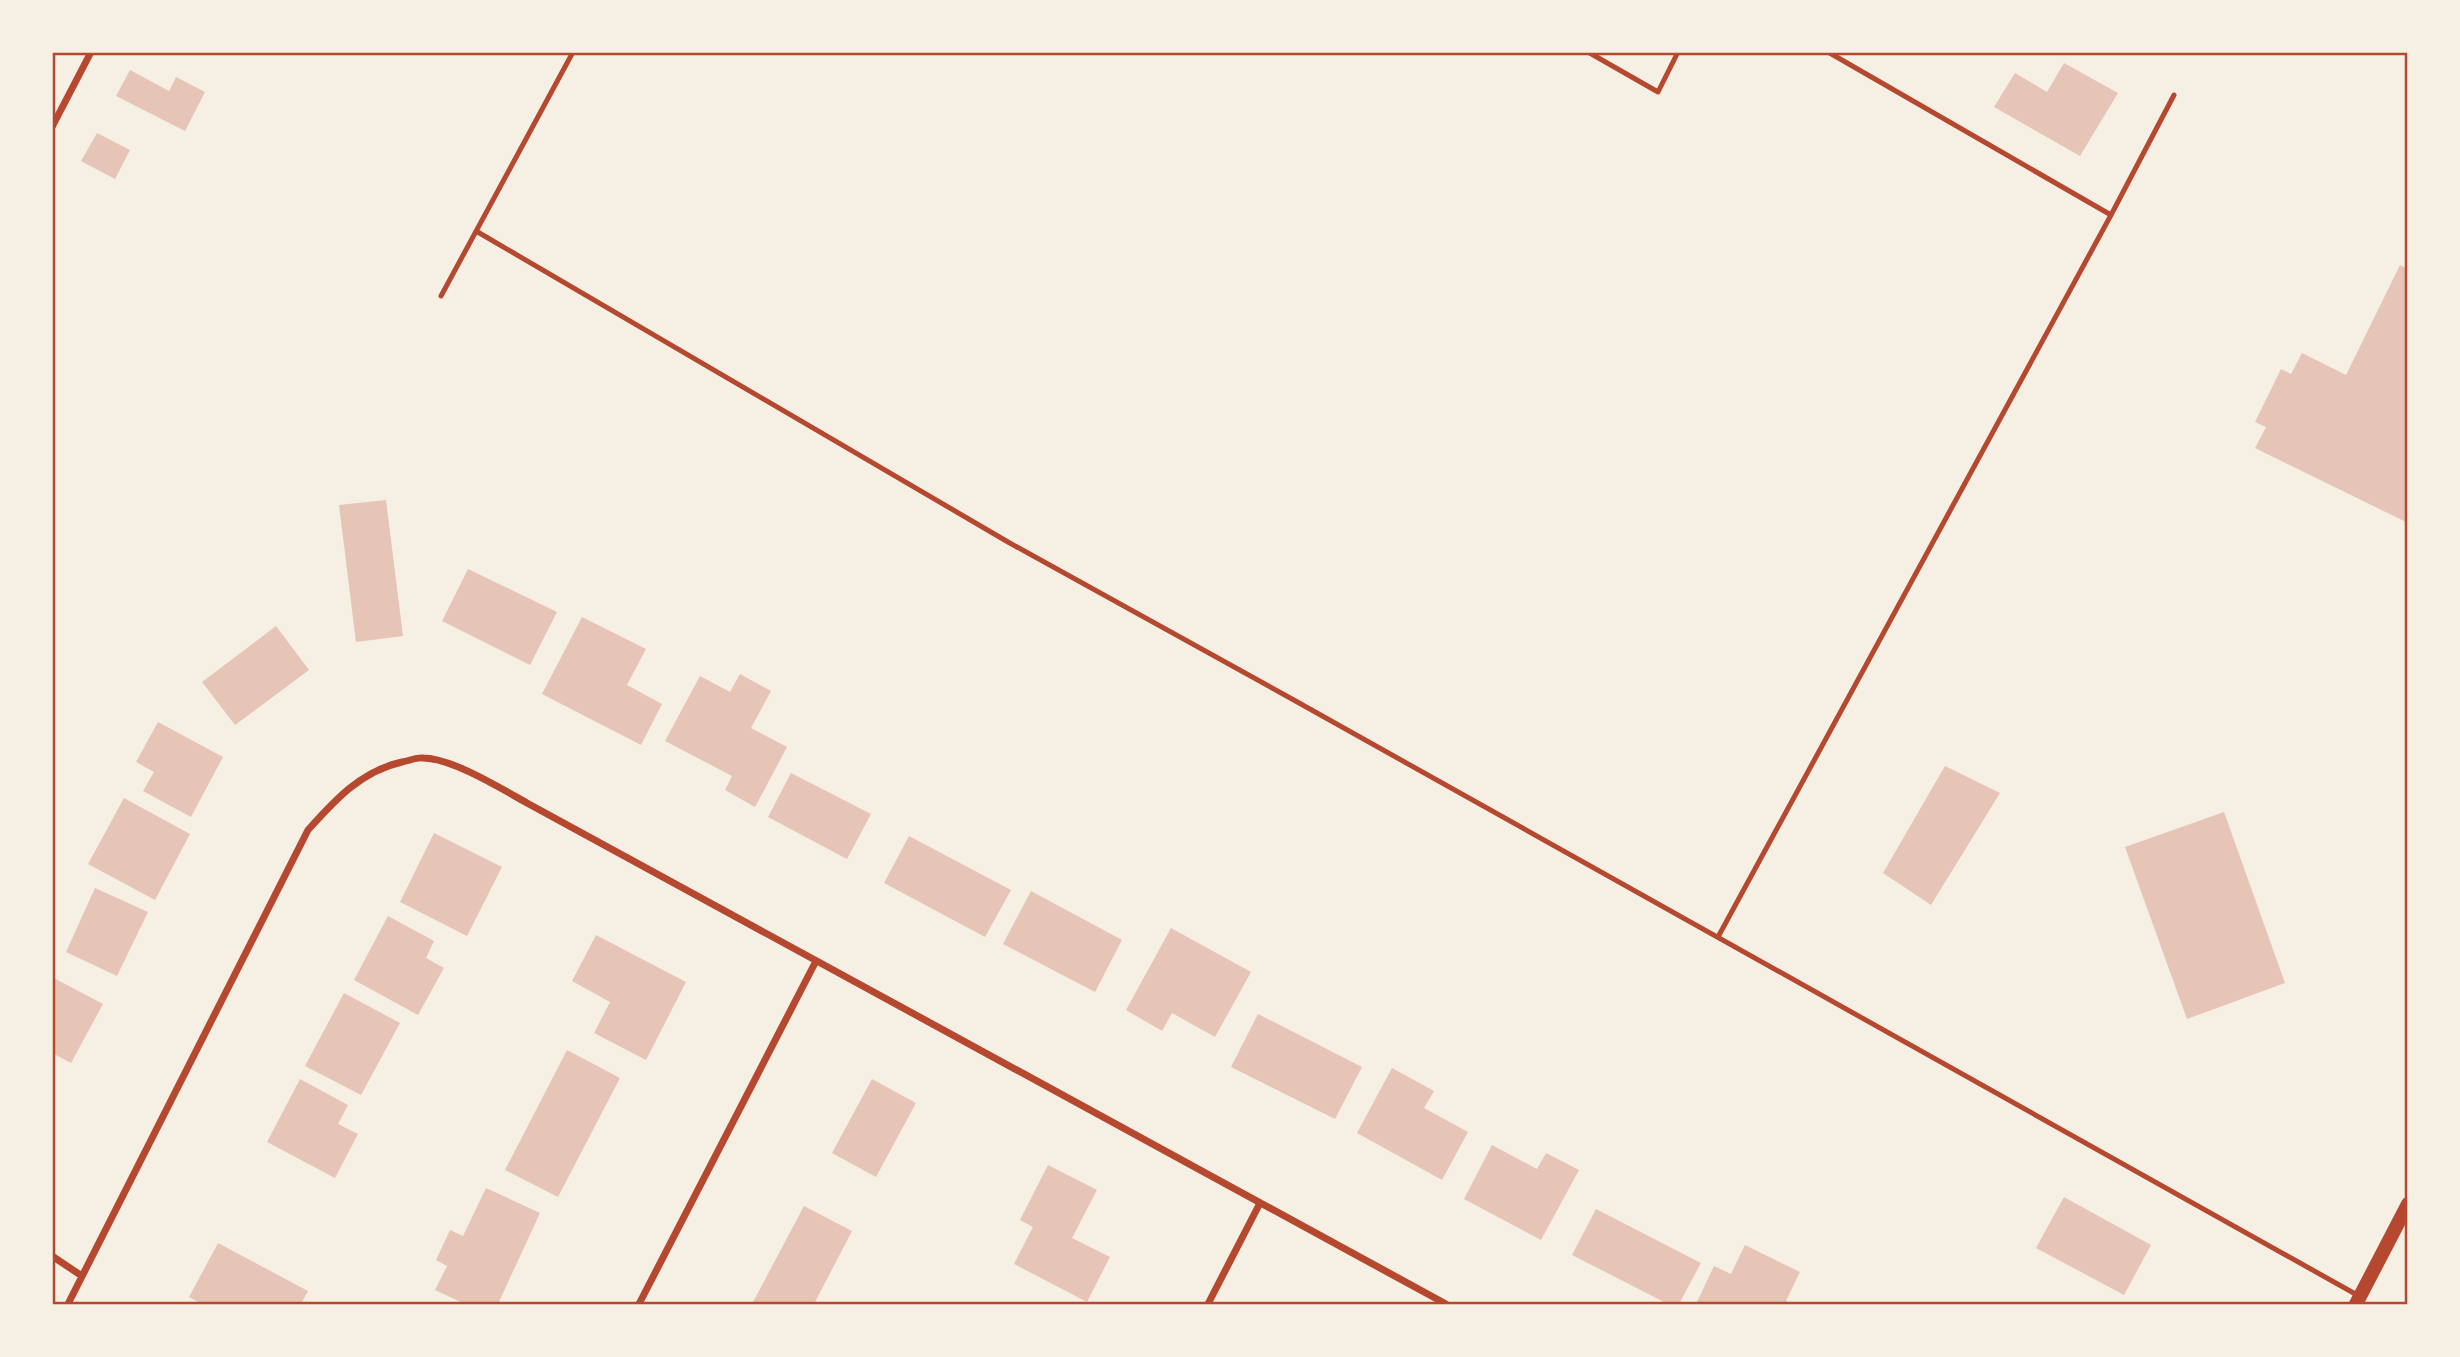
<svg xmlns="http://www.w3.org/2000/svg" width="2460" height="1357" font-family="Barlow,sans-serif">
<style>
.building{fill:#e6c5b7}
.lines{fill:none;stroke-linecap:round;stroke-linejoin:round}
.service{stroke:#b5482f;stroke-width:5}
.minor{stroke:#b5482f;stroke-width:7}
.secondary{stroke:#b5482f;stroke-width:14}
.neatline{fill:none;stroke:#b5482f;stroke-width:2.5}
</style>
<rect width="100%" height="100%" fill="#f6efe4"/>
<!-- building -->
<path class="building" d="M2064 63 2118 93 2080 156 1994 107 2015 73 2047 92Z
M130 70 169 91 176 77 205 92 185 131 116 96Z
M97 133 130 150 115 179 81 161Z
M2400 265 2408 269V523L2255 448 2266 427 2255 422 2281 369 2291 374 2302 353 2346 375Z
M386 500 403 636 356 642 339 505Z
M468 569 557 612 530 665 442 621Z
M582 617 646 649 627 685 662 704 641 745 542 694Z
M276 626 309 670 235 725 202 682Z
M740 674 771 691 751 728 787 747 755 807 725 790 732 776 665 741 700 676 730 692Z
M158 722 223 757 191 817 143 791 154 772 136 762Z
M1945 766 2000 793 1931 905 1883 873Z
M791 773 871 814 847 859 768 817Z
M124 798 190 834 155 900 88 864Z
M2224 812 2285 983 2187 1019 2125 847Z
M434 833 502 867 467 936 400 902Z
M909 836 1011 890 985 937 884 883Z
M95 888 148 912 117 976 66 952Z
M1031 891 1122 940 1095 992 1003 944Z
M388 916 434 941 426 958 444 968 418 1015 354 980Z
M1171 928 1251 972 1215 1037 1172 1013 1162 1031 1126 1010Z
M596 935 686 982 646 1060 594 1033 610 1002 572 981Z
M52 977 103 1004 71 1063 52 1053Z
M344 993 400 1023 361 1095 305 1066Z
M1258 1014 1362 1067 1335 1119 1231 1067Z
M567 1050 620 1078 558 1197 505 1170Z
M1392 1068 1434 1091 1424 1108 1468 1132 1442 1180 1357 1133Z
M300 1079 348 1105 338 1124 358 1134 335 1178 267 1142Z
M872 1079 916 1103 876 1177 832 1153Z
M1492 1145 1537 1169 1546 1153 1579 1170 1541 1240 1464 1199Z
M1048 1165 1097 1190 1072 1238 1110 1257 1087 1302 1014 1264 1033 1227 1020 1220Z
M486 1188 540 1213 498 1304H465L435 1290 447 1266 436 1260 450 1230 463 1236Z
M2064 1197 2151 1245 2124 1295 2036 1248Z
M804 1206 852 1231 814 1304H752Z
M1596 1209 1701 1263 1679 1304H1668L1572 1255Z
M218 1243 308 1291 301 1304H202L189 1297Z
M1745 1245 1800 1272 1786 1301 1793 1304H1696L1714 1266 1731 1274Z"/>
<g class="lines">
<!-- service -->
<path class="service" d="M1588 52 1658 92 1678 52
M1828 52 2111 215
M476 231 1008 542 1292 699 2359 1296
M441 296 573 52
M1718 937 2111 215 2174 95"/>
<!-- minor -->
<path class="minor" d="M52 127 91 52
M52 1256 82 1276
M68 1304 308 830C335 800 361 771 402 762 409 761 417 757 423 758 452 758 502 789 527 803L1446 1304
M639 1304 816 961
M1208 1304 1260 1203"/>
<!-- secondary -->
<path class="secondary" d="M2356 1304 2408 1204"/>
</g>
<!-- border -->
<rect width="2460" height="1357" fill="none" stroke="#f6efe4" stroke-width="108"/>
<rect x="54" y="54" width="2352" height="1249" class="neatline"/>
</svg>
